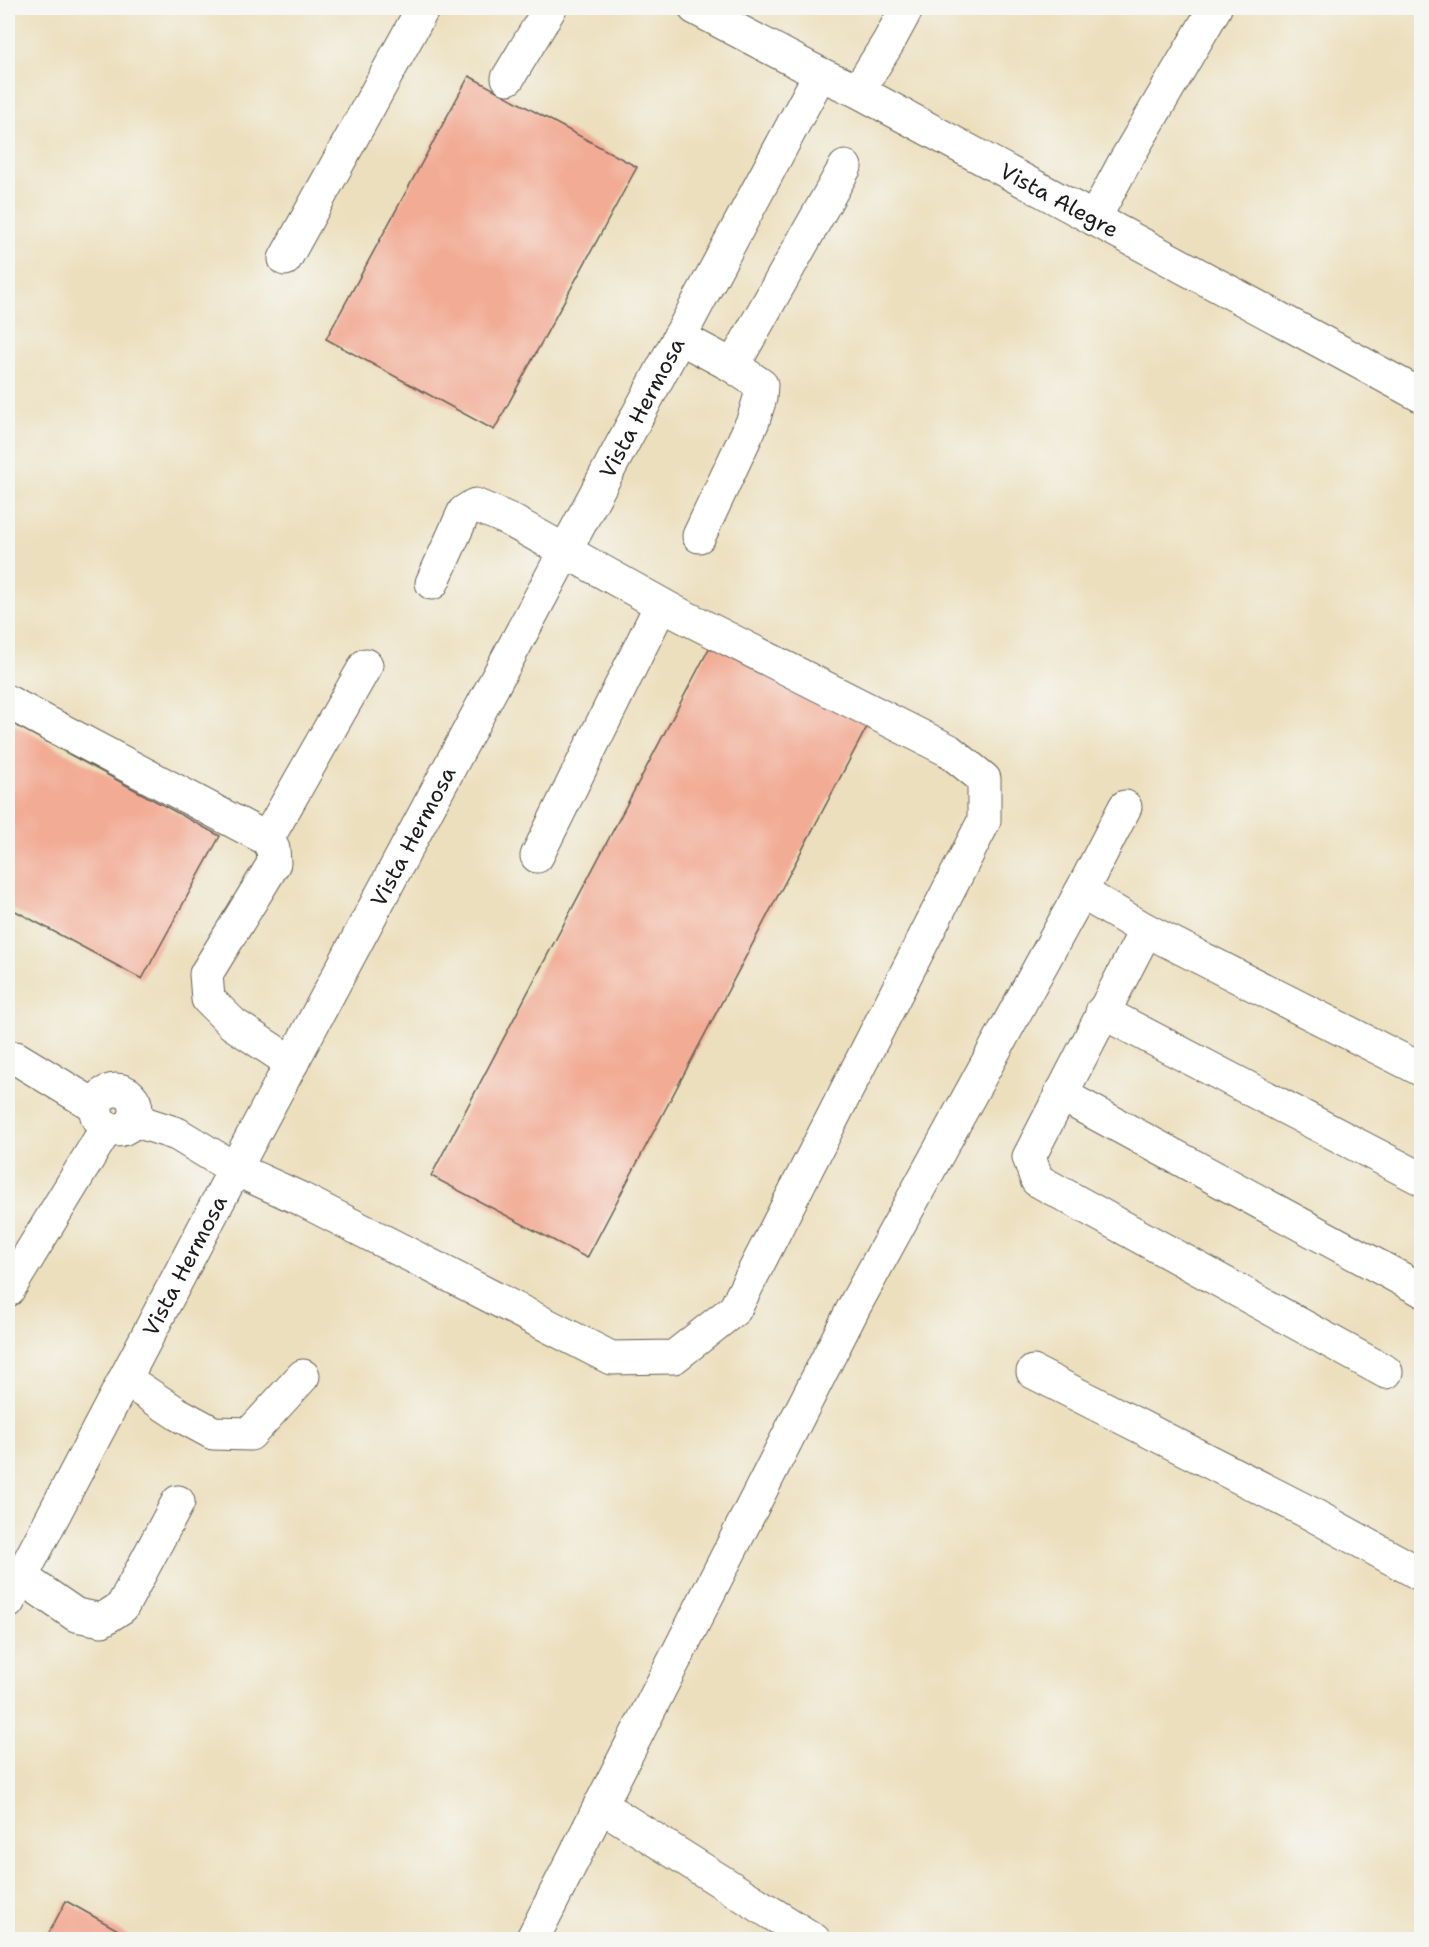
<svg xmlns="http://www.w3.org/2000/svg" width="1429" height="1947" font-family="'Shantell Sans',sans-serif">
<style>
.building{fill:#f2ac95}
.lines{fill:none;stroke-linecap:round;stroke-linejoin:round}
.minor-casing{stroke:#656054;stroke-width:35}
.minor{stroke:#fff;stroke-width:33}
.labels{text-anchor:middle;stroke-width:4.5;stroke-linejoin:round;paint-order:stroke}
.street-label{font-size:22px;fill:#1c1c1c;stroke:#f6f6f2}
</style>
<rect width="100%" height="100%" fill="#f6f6f2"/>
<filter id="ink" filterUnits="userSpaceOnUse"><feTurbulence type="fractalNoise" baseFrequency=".0167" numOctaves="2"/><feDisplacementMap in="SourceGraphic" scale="12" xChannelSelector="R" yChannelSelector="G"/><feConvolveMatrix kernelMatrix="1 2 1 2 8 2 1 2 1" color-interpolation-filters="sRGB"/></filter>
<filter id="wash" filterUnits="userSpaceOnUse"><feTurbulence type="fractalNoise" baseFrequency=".008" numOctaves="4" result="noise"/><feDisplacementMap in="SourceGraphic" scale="24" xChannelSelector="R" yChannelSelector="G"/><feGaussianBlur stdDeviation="1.35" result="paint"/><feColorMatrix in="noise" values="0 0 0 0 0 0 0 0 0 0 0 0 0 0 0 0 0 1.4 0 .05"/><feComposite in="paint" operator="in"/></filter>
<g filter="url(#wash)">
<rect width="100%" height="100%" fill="#ecdfbd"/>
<g id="blocks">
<!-- building -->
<path class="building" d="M469 76 637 167 494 430 326 339Z
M714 639 870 721 587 1258 431 1176Z
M8 721 220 836 142 979 8 907Z
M66 1901 136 1940H45Z"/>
</g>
</g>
<g filter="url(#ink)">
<use href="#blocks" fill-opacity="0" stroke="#656054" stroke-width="1.5"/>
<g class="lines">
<!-- minor casing -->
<g class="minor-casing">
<g id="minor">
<path id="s1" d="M695 8 820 74 858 91 1422 396"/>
<path d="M508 78 550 8"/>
<path d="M858 91 888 43 907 8"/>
<path d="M1094 219 1124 163 1215 8"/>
<path d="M285 259 423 8"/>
<path d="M679 337 733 366 761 385 760 398 753 421 699 536"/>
<path d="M733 366 845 167"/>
<path d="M8 702 267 839 273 849 274 863 206 974 208 999 233 1024 292 1063"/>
<path d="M267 839 366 665"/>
<path d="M537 856 661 605"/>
<path d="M1081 892 1146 930 1029 1157 1037 1180 1386 1372"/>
<path d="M1146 930 1422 1070"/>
<path d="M1102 1012 1422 1179"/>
<path d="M16 1058 95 1106"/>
<circle cx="116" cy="1110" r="20"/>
<path d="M1060 1094 1422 1290"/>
<path d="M134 1120 177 1134 235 1169 301 1199 611 1358 674 1357 735 1309 984 821V779L948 750 673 611 508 519 475 505 464 512 432 583"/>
<path d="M8 1290 106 1129"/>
<path d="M1033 1372 1308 1512 1422 1575"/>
<path d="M125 1379 178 1414 213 1433 250 1434 303 1376"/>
<path d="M21 1577 76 1615 102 1620 122 1607 178 1502"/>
<path id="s2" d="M8 1602 235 1169 820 74"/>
<path d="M600 1805 814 1940"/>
<path d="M532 1940 856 1303 1081 892 1125 807"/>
</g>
</g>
<!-- minor -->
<use href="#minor" class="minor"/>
</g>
</g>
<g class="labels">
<!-- street labels -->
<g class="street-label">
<text dy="8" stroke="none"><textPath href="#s1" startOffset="412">Vista Alegre</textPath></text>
<text dy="8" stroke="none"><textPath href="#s2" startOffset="1352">Vista Hermosa</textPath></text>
<text dy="8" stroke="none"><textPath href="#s2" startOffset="866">Vista Hermosa</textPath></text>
<text dy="8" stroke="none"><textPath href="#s2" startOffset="380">Vista Hermosa</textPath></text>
</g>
</g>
<!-- margin -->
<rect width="1429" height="1947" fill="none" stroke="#f6f6f2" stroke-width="30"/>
</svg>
